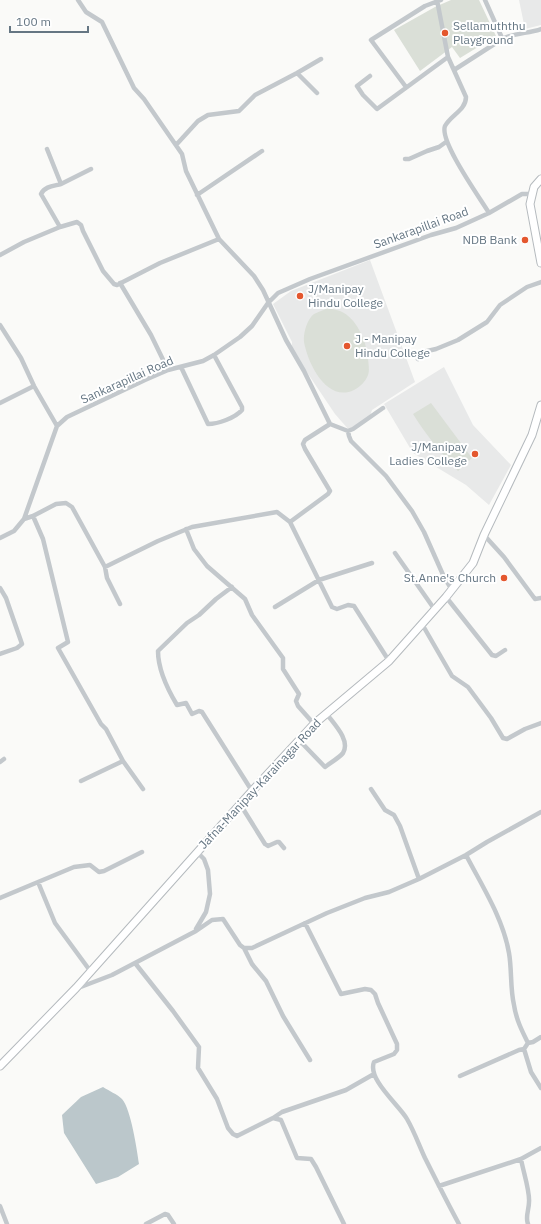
<svg xmlns="http://www.w3.org/2000/svg" width="541" height="1224" font-family="'IBM Plex Sans',sans-serif">
<style>
.built{fill:#e8e9e9}
.green{fill:#dadfd7}
.water{fill:#bbc7cb}
.lines{fill:none;stroke-linecap:round;stroke-linejoin:round}
.primary-casing{stroke:#b5babe;stroke-width:9}
.street{stroke:#c3c8cc;stroke-width:4.5}
.primary{stroke:#fff;stroke-width:7}
.poi-dot{fill:#e4572e;stroke:#fff;stroke-width:1.5}
.labels{text-anchor:middle;stroke-width:4;stroke-linejoin:round;paint-order:stroke}
.poi-label{font-size:12px;fill:#657683;stroke:#fff;text-anchor:start}
.street-label{font-size:12px;fill:#657683;stroke:#fff}
</style>
<rect width="100%" height="100%" fill="#fafaf8"/>
<!-- built -->
<path class="built" d="M519 0H541V25L525 29Z
M370 260 415 382 372 410 370 416 349 430 335 414 292 350V342L273 304 291 291Z
M444 367 473 425 511 465 489 505 466 485 413 453 384 404Z"/>
<!-- green -->
<path class="green" d="M451 0H479L496 36 460 58 452 47 420 71 394 30 435 7Z
M328 308C332 309 337 310 340 311 357 318 366 341 368 357 368 362 370 370 368 375 366 381 360 387 354 390 327 403 308 364 304 342 303 334 307 319 314 314 318 312 324 310 328 308Z
M431 403 472 458 458 471C441 453 426 435 413 414Z"/>
<!-- water -->
<path class="water" d="M103 1087C109 1091 117 1094 122 1099 131 1109 137 1150 139 1164L118 1177 96 1184 64 1133 62 1115 81 1097Z"/>
<g class="lines">
<!-- primary casing -->
<g class="primary-casing">
<path id="primary" d="M541 179 534 187 530 204 541 263
M0 1066 76 988 252 791 314 724 389 661 446 597 473 563 484 535 532 435 541 405"/>
</g>
<!-- street -->
<path class="street" d="M78 0 86 12 102 22 134 88 144 99 182 154 186 171 219 239 254 276 263 290 286 340 304 371 330 424
M437 0 448 57 466 97C466 110 451 115 445 126 439 141 480 198 489 213
M485 0 502 38
M454 70 496 43C508 33 527 34 541 29
M297 73 317 93
M370 76 357 86 363 95 377 109 448 57
M406 87 371 40 425 6 441 0
M176 145 198 121 208 115 239 111 255 95 297 73 321 59
M47 149 61 184C54 186 45 186 41 194L60 227
M405 159H409L427 151 439 147 446 142
M61 184 91 169
M197 195 262 151
M0 255 24 242 60 227 77 222 81 225 83 231 103 271 114 284 117 285 160 263 219 239
M120 283 151 335 168 370
M0 325 21 358 34 386 57 426
M418 359 423 352 436 349 458 340 487 322 500 305 527 287 541 282
M181 367 208 424C218 424 235 418 242 410V407L214 355
M0 403 34 386
M348 431 349 436 351 441 386 476 412 511 424 532 444 577 452 590
M33 516 43 539 68 642 58 648 101 724 106 729 123 761 143 789
M24 519 33 516 56 504 66 503 72 507 105 567 158 541 192 527 277 512 290 522 332 607 337 609 348 605 354 606 389 661
M290 522 328 494 330 491 305 449 303 444 305 440 330 424 348 431 353 429 383 408
M186 529 194 549 207 566 245 599 252 615 283 658V669L299 694 296 701 298 706 314 724
M484 535 504 557 535 599 541 598
M0 538 14 531 24 519 57 426 67 417 145 380 168 370 203 361 214 355 240 337 252 326 268 303 278 293 310 279 431 235 456 228 489 213 522 194H532
M395 553 435 610
M105 567 107 578 120 604
M232 587 216 599 199 615 187 623 158 651C158 669 168 690 177 705L186 703 192 714 199 711 202 712 252 791
M0 588 6 598 22 644 17 648 0 654
M446 597 492 655 496 656 505 650
M275 607 319 580 372 563
M422 624 452 676 468 687 491 718 503 738 507 739 525 729 541 723
M299 740 325 767C330 763 339 758 343 753 351 740 333 723 326 713
M0 762 4 759
M81 781 123 761
M371 789 385 810 394 815 400 826 419 879
M240 804 265 844 268 846 277 842H279L284 848
M466 855C482 886 503 918 509 953 512 970 510 988 514 1005 516 1019 522 1031 528 1043
M38 882 55 923 91 972
M0 898 74 867 90 865 99 872 104 871 142 852
M305 923 341 994 365 989 371 990 375 994 378 1003 397 1044V1050L394 1054 374 1062C367 1079 399 1105 407 1119 414 1131 419 1145 425 1158 436 1180 447 1202 459 1224
M196 929 206 912 210 894 208 870 204 859 197 852
M244 948 252 964 266 981 283 1016 310 1060
M135 963 173 1011 199 1047 198 1068 217 1099 228 1128 233 1134 237 1136 273 1118 281 1120 297 1158 311 1159 316 1167 344 1224
M78 988 112 975 196 931 212 920 223 919 240 945 244 948H252L327 913 365 898 389 892 419 879 466 855 487 842 541 812
M524 1049 531 1072 541 1088
M460 1076 519 1050 524 1049 528 1043 533 1042 541 1037
M273 1118 282 1112 346 1090 374 1074
M521 1159C523 1171 530 1191 529 1202 529 1210 525 1217 528 1224
M439 1186 521 1159 541 1148
M0 1206 7 1224
M146 1224 165 1214 168 1215 174 1224"/>
<!-- primary -->
<use href="#primary" class="primary"/>
</g>
<!-- markers -->
<g class="poi-dot">
<circle cx="445" cy="33" r="4"/>
<circle cx="525" cy="240" r="4"/>
<circle cx="300" cy="296" r="4"/>
<circle cx="347" cy="346" r="4"/>
<circle cx="475" cy="454" r="4"/>
<circle cx="504" cy="578" r="4"/>
</g>
<g class="labels">
<!-- poi labels -->
<g class="poi-label">
<text x="453" y="30">Sellamuththu<tspan x="453" dy="14">Playground</tspan></text>
<text x="517" y="244" text-anchor="end">NDB Bank</text>
<text x="308" y="293">J/Manipay<tspan x="308" dy="14">Hindu College</tspan></text>
<text x="355" y="343">J - Manipay<tspan x="355" dy="14">Hindu College</tspan></text>
<text x="467" y="451" text-anchor="end">J/Manipay<tspan x="467" dy="14">Ladies College</tspan></text>
<text x="496" y="582" text-anchor="end">St.Anne's Church</text>
</g>
<!-- street labels -->
<g class="street-label">
<text transform="translate(421 228) rotate(-20)" y="4">Sankarapillai Road</text>
<text transform="translate(127 380) rotate(-24)" y="4">Sankarapillai Road</text>
<text transform="translate(260 784) rotate(-47)" y="4">Jafna-Manipay-Karainagar Road</text>
</g>
</g>
<!-- scale -->
<path d="M10 26v6h78v-6" fill="none" stroke="#657683" stroke-width="2"/>
<text x="16" y="26" font-size="12" fill="#657683" stroke="#ffffff" stroke-width="3" paint-order="stroke">100 m</text>
</svg>
